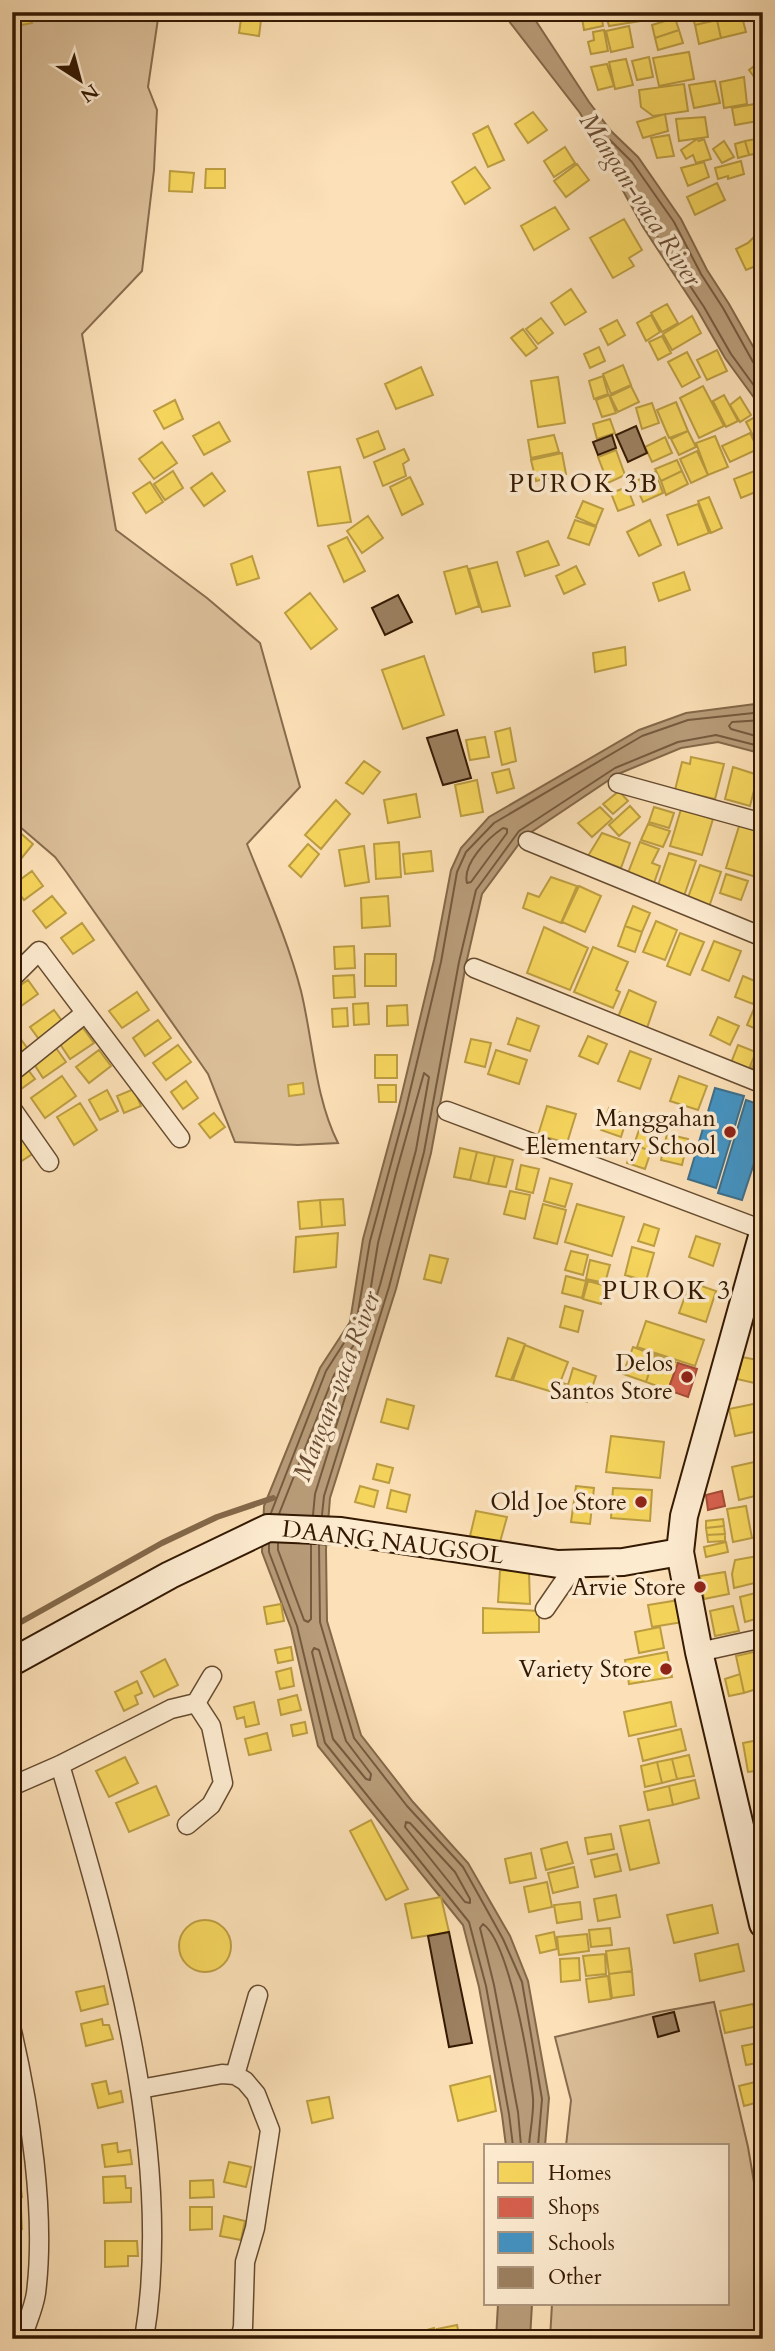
<svg xmlns="http://www.w3.org/2000/svg" width="775" height="2351" font-family="Cardo,serif">
<style>
.green{fill:#dabe98;stroke:#876c4d;stroke-width:2}
.water{fill:#b89c79;stroke:#836849;stroke-width:2}
.homes{fill:#f6d55c;stroke:#bc9d41;stroke-width:2}
.shops{fill:#d6604d;stroke:#a54b36;stroke-width:2}
.schools{fill:#4393c3;stroke:#3e6e89;stroke-width:2}
.lines{fill:none;stroke-linecap:round;stroke-linejoin:round}
.shore{stroke:#765a3e;stroke-width:2}
.stream{stroke:#836849;stroke-width:6}
.building{fill:#9c8060;stroke:#341902;stroke-width:2}
.minor-casing{stroke:#664b2f;stroke-width:21}
.secondary-casing{stroke:#341902;stroke-width:30}
.minor{stroke:#fdebd0;stroke-width:18}
.secondary{stroke:#fdebd0;stroke-width:26}
.poi-dot{fill:#8f2418;stroke:#fdebd0;stroke-width:2.5}
.labels{text-anchor:middle;stroke-width:7;stroke-linejoin:round;paint-order:stroke}
.poi-label{font-size:24px;fill:#341902;stroke:#fdebd0;text-anchor:end}
.street-label{font-size:24px;fill:#341902;stroke:#fdebd0}
.water-label{font-size:26px;font-style:italic;fill:#694d32;stroke:#fdebd0}
.neighbourhood-label{font-size:26px;letter-spacing:2px;fill:#341902;stroke:#fdebd0}
</style>
<rect width="100%" height="100%" fill="#fce0b7"/>
<filter id="stains"><feTurbulence type="fractalNoise" baseFrequency=".00286" numOctaves="4"/><feColorMatrix values="0 0 0 0 .2 0 0 0 0 .09 0 0 0 0 .02 0 0 0 .5 -.17"/></filter>
<radialGradient id="worn" r=".72"><stop offset=".6" stop-color="#630" stop-opacity="0"/><stop offset="1" stop-color="#630" stop-opacity=".3"/></radialGradient>
<!-- green -->
<path class="green" d="M12 12H159L148 87 157 110 154 170 142 271 82 334 116 530 207 598 260 643 300 787 247 844C266 892 288 941 301 991 313 1040 315 1098 338 1143L298 1145 235 1142 208 1074 199 1061 67 873 55 857 12 820Z
M714 2002 748 2147 763 2235V2339H550L552 2304H728V2146H566L571 2100 555 2037 659 2012Z"/>
<!-- water -->
<path class="water" d="M502 12H530L589 102 611 131 638 157 681 219 707 270 729 304 763 364V410L725 358 698 311 643 227 580 113Z
M755 704 763 705V754L718 742 681 748 618 774 524 837 482 894 466 964 431 1153 396 1289 330 1498 326 1549 327 1621 361 1735 413 1802 468 1863 510 1936 528 1981 549 2098 545 2146H506L502 2115 479 1987 463 1925 318 1746 291 1628 262 1552 264 1506 320 1368 350 1322 363 1239 398 1110 434 960 451 870 461 848 489 817 639 730 686 713Z
M498 2304H532L530 2339H496Z"/>
<!-- homes -->
<path class="homes" d="M13 12H30L32 23 16 26Z
M242 12H262L259 36 239 33Z
M581 12H601L603 26 584 30Z
M605 12H645L647 20 609 26Z
M691 12H716L717 20 695 25Z
M741 13 746 32 721 38 717 20Z
M675 18 679 30 655 38 652 25Z
M717 20 721 38 699 44 695 25Z
M629 26 633 47 611 52 606 31Z
M604 30 608 51 591 54 588 42 594 40 593 32Z
M679 30 683 43 658 50 655 38Z
M689 52 694 79 659 86 653 58Z
M649 57 653 77 637 80 632 61Z
M626 59 633 85 615 89 609 62Z
M762 60 763 84 761 86 749 70Z
M607 64 614 86 598 90 591 67Z
M744 77 747 104 724 108 720 82Z
M715 81 720 103 694 108 689 85Z
M684 84 688 111 653 116 641 107 639 90Z
M755 104 758 121 735 125 732 108Z
M533 112 547 130 528 143 515 124Z
M665 114 668 131 643 138 637 122Z
M705 117 708 137 679 141 676 119Z
M488 126 504 160 488 167 473 134Z
M669 135 674 156 657 158 651 138Z
M697 139 699 141 704 139 711 159 696 163 693 155 686 159 681 150Z
M756 139 759 153 749 155 745 141Z
M724 141 734 157 722 163 713 149Z
M745 141 749 155 738 158 735 144Z
M565 147 575 163 554 177 544 161Z
M741 161 744 174 728 179V176L718 179 715 168Z
M704 162 709 177 688 186 681 168Z
M577 164 589 180 566 197 554 181Z
M475 167 490 188 465 204 452 182Z
M206 169H225V188H205Z
M170 171 194 173 192 192 169 191Z
M717 183 725 200 695 215 687 197Z
M555 207 569 229 534 250 521 226Z
M624 219 642 250 629 258 634 266 613 278 590 238Z
M763 228V263L746 270 736 249 748 243Z
M571 289 586 312 565 325 551 303Z
M667 304 678 323 662 332 651 313Z
M651 315 660 332 646 341 637 323Z
M692 316 701 333 672 350 663 334Z
M541 318 553 333 538 344 526 329Z
M617 320 625 335 608 345 600 329Z
M523 329 537 348 526 356 511 338Z
M662 336 671 353 658 360 649 342Z
M599 347 605 361 590 368 584 354Z
M717 350 727 371 707 380 697 360Z
M687 352 700 377 682 387 668 362Z
M623 365 631 385 611 394 603 374Z
M421 367 433 395 396 409 385 384Z
M603 376 608 394 594 399 589 381Z
M558 377 565 423 538 427 531 381Z
M631 386 639 402 618 412 610 396Z
M703 386 724 426 699 438 680 398Z
M609 395 616 413 602 417 596 400Z
M724 395 738 421 726 427 713 401Z
M740 397 751 415 740 422 730 405Z
M175 400 183 419 164 429 154 411Z
M676 402 688 431 669 438 657 410Z
M652 403 659 423 642 429 636 408Z
M757 416 763 427 761 451 746 422Z
M610 419 615 433 597 439 593 424Z
M219 422 230 441 204 455 193 436Z
M378 431 385 449 364 458 357 439Z
M688 431 696 447 679 455 671 439Z
M750 433 758 449 730 462 722 446Z
M554 435 559 452 531 458 528 440Z
M715 436 728 467 708 475 696 443Z
M665 437 672 453 652 462 645 447Z
M162 442 177 463 154 479 139 459Z
M404 449 409 460 403 464 406 476 383 486 374 462Z
M616 450 625 475 608 483 598 457Z
M697 451 708 475 691 483 680 459Z
M562 453 566 474 536 481 531 460Z
M677 460 682 471 661 481 655 469Z
M340 467 351 522 318 526 308 472Z
M757 470 763 489 741 498 734 479Z
M173 471 183 488 165 500 154 484Z
M682 471 688 484 666 495 661 481Z
M655 472 663 493 643 502 634 482Z
M212 473 225 491 204 506 191 488Z
M410 477 423 504 402 515 390 487Z
M150 482 163 502 146 513 133 493Z
M627 487 634 505 618 511 611 493Z
M709 497 722 528 711 533 698 501Z
M583 501 603 509 596 526 576 517Z
M698 504 709 533 678 545 667 515Z
M368 516 383 538 362 553 347 531Z
M575 520 596 527 589 545 568 538Z
M650 520 661 545 639 556 627 532Z
M347 537 365 571 344 582 328 546Z
M548 541 559 565 525 576 517 552Z
M252 556 259 578 237 585 231 564Z
M497 562 510 606 482 612 469 569Z
M467 566 479 606 456 614 444 572Z
M576 566 585 584 564 594 556 576Z
M684 572 690 590 659 601 653 583Z
M310 593 337 629 311 649 285 613Z
M625 647 626 665 595 672 593 653Z
M424 656 444 715 403 729 382 670Z
M510 728 516 761 502 765 495 732Z
M485 737 489 757 470 760 466 740Z
M691 757 724 764 715 799 675 790 682 762 690 764Z
M364 761 380 772 363 794 346 783Z
M733 767 758 775 750 806 725 799Z
M509 769 514 788 497 793 492 773Z
M477 780 483 812 461 816 455 785Z
M619 791 628 801 613 814 603 804Z
M416 794 420 817 388 823 384 800Z
M336 800 350 814 321 849 305 835Z
M630 806 640 817 619 836 609 825Z
M600 807 612 819 592 837 578 823Z
M654 807 674 813 669 828 649 822Z
M681 809 713 819 702 855 670 846Z
M740 823 763 829V879L726 868Z
M648 824 670 831 663 847 641 840Z
M17 830 33 844 20 860 12 854V835Z
M602 833 630 843 621 868 588 856Z
M399 842 401 877 376 879 374 844Z
M640 842 659 849 652 863 660 866 654 883 628 873Z
M308 844 319 854 301 877 289 866Z
M364 846 369 882 345 886 339 850Z
M431 851 433 871 405 874 403 854Z
M669 853 696 861 684 896 657 888Z
M700 865 721 872 709 907 687 900Z
M32 871 43 886 24 900 13 885Z
M726 874 748 881 741 900 720 893Z
M551 877 577 886 561 923 523 908 528 893 539 897Z
M579 886 601 896 585 932 562 922Z
M52 896 66 913 46 928 33 911Z
M388 896 390 926 362 928 361 898Z
M633 906 650 913 642 932 625 926Z
M656 921 677 930 665 960 643 952Z
M82 923 94 940 73 954 61 938Z
M625 926 642 932 635 952 618 946Z
M544 927 588 948 570 990 527 973Z
M680 933 704 942 690 975 667 966Z
M714 941 741 951 729 981 702 970Z
M354 946 355 968 335 969 334 947Z
M593 947 628 962 616 990 620 992 613 1008 574 992Z
M365 954H396V986H365Z
M354 975 355 997 334 998 333 976Z
M743 976 762 984 753 1004 735 997Z
M28 980 38 994 17 1009 12 1003V991Z
M629 990 656 1002 647 1028 618 1017Z
M762 990 763 991V1032L747 1025Z
M137 992 149 1010 122 1028 109 1011Z
M368 1003 369 1024 354 1025 353 1004Z
M407 1005 408 1025 387 1026V1006Z
M347 1008 348 1026 333 1027 332 1009Z
M54 1010 65 1025 41 1042 30 1027Z
M718 1017 739 1026 730 1045 710 1035Z
M517 1018 539 1026 530 1051 508 1044Z
M158 1020 171 1038 145 1056 133 1038Z
M83 1028 94 1043 70 1059 60 1044Z
M17 1034 28 1049 12 1061V1037Z
M588 1036 607 1044 598 1064 579 1056Z
M471 1039 491 1043 485 1067 465 1062Z
M763 1042V1075L751 1070Z
M178 1045 191 1062 166 1080 153 1063Z
M738 1045 756 1052 749 1069 731 1063Z
M56 1048 66 1062 43 1078 34 1064Z
M99 1050 111 1066 89 1083 76 1067Z
M496 1050 527 1060 519 1084 488 1074Z
M630 1051 651 1059 640 1089 618 1081Z
M375 1055H397V1078H375Z
M26 1067 35 1079 21 1089 12 1076Z
M62 1076 76 1096 45 1118 31 1098Z
M679 1076 707 1086 698 1110 670 1101Z
M186 1081 198 1098 183 1109 171 1092Z
M303 1083 304 1094 289 1096 288 1085Z
M378 1085H396V1102H379Z
M134 1089 141 1106 124 1113 117 1096Z
M107 1090 118 1111 100 1120 89 1100Z
M80 1103 97 1130 74 1145 57 1117Z
M547 1106 576 1114 567 1143 538 1135Z
M609 1108 628 1115 621 1137 601 1130Z
M214 1113 225 1127 210 1138 199 1124Z
M641 1124 659 1131 651 1151 634 1145Z
M667 1134 688 1139 682 1165 661 1160Z
M28 1137 37 1151 14 1166 12 1147Z
M634 1145 651 1151 645 1169 627 1163Z
M460 1148 477 1152 470 1180 454 1177Z
M477 1152 495 1156 488 1184 470 1180Z
M495 1156 513 1160 506 1187 488 1184Z
M521 1165 539 1169 533 1193 516 1189Z
M550 1178 572 1184 565 1207 544 1201Z
M510 1191 530 1195 525 1219 504 1214Z
M343 1199 345 1225 322 1227 320 1200Z
M320 1200 322 1227 300 1229 298 1202Z
M543 1204 566 1210 557 1244 534 1238Z
M577 1204 624 1217 612 1256 565 1242Z
M644 1224 659 1229 654 1246 638 1241Z
M338 1233 336 1267 294 1272 296 1237Z
M696 1236 720 1244 713 1266 689 1257Z
M632 1247 654 1253 646 1281 625 1275Z
M571 1251 588 1255 583 1275 565 1270Z
M430 1255 448 1259 441 1283 424 1279Z
M590 1260 610 1265 605 1283 586 1279Z
M566 1276 586 1281 582 1298 562 1293Z
M588 1281 606 1286 601 1304 583 1299Z
M690 1282 716 1291 706 1322 679 1313Z
M565 1306 583 1311 578 1332 560 1327Z
M646 1321 704 1340 695 1366 637 1347Z
M508 1338 525 1344 511 1380 496 1376Z
M525 1345 568 1362 556 1393 513 1380Z
M633 1347 655 1355 646 1382 623 1374Z
M655 1355 678 1363 668 1390 646 1382Z
M742 1357 763 1361V1385L737 1379Z
M573 1368 596 1376 587 1402 559 1393 563 1383 568 1385Z
M387 1399 414 1406 408 1429 381 1422Z
M763 1402V1430L735 1436 729 1409Z
M611 1436 664 1442 660 1478 606 1472Z
M763 1460V1494L739 1500 732 1467Z
M377 1464 393 1468 389 1483 373 1479Z
M360 1486 378 1491 374 1507 355 1502Z
M576 1486 594 1488 590 1524 571 1522Z
M613 1488 652 1490 650 1521 611 1518Z
M391 1490 410 1495 406 1512 387 1508Z
M746 1506 752 1538 733 1542 727 1509Z
M476 1511 507 1517 500 1542 470 1536Z
M723 1519 724 1526 706 1528V1521Z
M724 1526 725 1534 707 1535 706 1528Z
M725 1534V1541L708 1542 707 1535Z
M726 1542 728 1552 706 1557 704 1547Z
M758 1556 763 1581 734 1588 732 1574 735 1560Z
M500 1570 529 1572 530 1604 498 1602Z
M725 1572 729 1594 704 1599 700 1576Z
M763 1591V1617L745 1622 740 1597Z
M679 1600 683 1622 652 1627 648 1605Z
M281 1604 284 1621 267 1624 264 1607Z
M733 1606 739 1631 715 1636 710 1611Z
M483 1608 539 1611V1632L483 1633Z
M660 1627 664 1648 639 1653 635 1632Z
M291 1647 293 1660 278 1663 275 1650Z
M758 1651 763 1687 744 1693 736 1656Z
M667 1652 672 1677 629 1684 625 1660Z
M165 1659 178 1685 154 1697 141 1672Z
M291 1668 294 1686 280 1689 276 1672Z
M740 1674 744 1693 729 1696 725 1679Z
M137 1681 142 1693 135 1696 138 1704 124 1711 115 1692Z
M297 1695 301 1710 281 1715 278 1700Z
M254 1702 259 1724 246 1727 244 1717 237 1719 234 1707Z
M671 1702 676 1726 629 1736 624 1712Z
M305 1722 307 1733 293 1736 291 1725Z
M681 1729 686 1750 643 1761 638 1739Z
M267 1733 271 1750 249 1755 245 1739Z
M763 1739V1770L748 1772 743 1743Z
M689 1755 694 1776 677 1779 672 1759Z
M125 1757 138 1783 109 1797 96 1771Z
M672 1759 677 1779 662 1783 657 1762Z
M657 1762 662 1783 645 1787 641 1766Z
M695 1780 699 1798 673 1805 669 1786Z
M763 1784V1810H759L755 1785Z
M156 1786 169 1815 129 1832 116 1803Z
M669 1786 673 1805 648 1810 644 1792Z
M371 1820 408 1889 386 1900 350 1831Z
M649 1820 659 1863 630 1870 620 1826Z
M611 1834 614 1849 588 1854 585 1838Z
M567 1842 573 1863 546 1870 541 1849Z
M531 1853 536 1878 510 1883 505 1859Z
M617 1854 621 1871 595 1877 591 1860Z
M574 1867 578 1887 553 1893 548 1873Z
M547 1882 552 1907 529 1912 524 1887Z
M616 1895 620 1917 598 1921 594 1899Z
M441 1897 449 1932 412 1938 405 1904Z
M580 1902 582 1919 557 1923 554 1905Z
M712 1905 718 1933 674 1943 667 1915Z
M179 1946a26 26 0 1 1 52 0a26 26 0 1 1-52 0Z
M610 1928 612 1945 591 1947 589 1930Z
M554 1932 557 1949 540 1953 536 1936Z
M587 1934 589 1951 559 1955 557 1937Z
M738 1944 744 1971 700 1981 695 1954Z
M629 1948 632 1971 609 1974 606 1951Z
M605 1954 606 1974 586 1976 583 1956Z
M579 1958 580 1980 561 1982 560 1959Z
M632 1971 634 1995 612 1998 609 1974Z
M608 1976 611 1999 589 2002 586 1979Z
M104 1986 108 2004 81 2011 76 1992Z
M753 2004 758 2026 725 2033 720 2011Z
M102 2019 103 2025H109L113 2039 86 2046 81 2024Z
M763 2042V2062L746 2065 742 2046Z
M490 2076 496 2111 458 2121 450 2086Z
M763 2080V2101L744 2106 739 2086Z
M106 2081 109 2094 121 2091 123 2102 98 2108 92 2084Z
M329 2097 333 2118 312 2123 307 2101Z
M117 2143 118 2152 130 2150 132 2164 105 2167 102 2145Z
M229 2162 251 2167 246 2187 224 2182Z
M125 2176 126 2188H131V2202L104 2203 103 2177Z
M213 2180 214 2197 190 2198V2181Z
M20 2181 22 2197 12 2198V2182Z
M190 2207H212V2229L190 2230Z
M12 2209H21L22 2229H12Z
M224 2216 245 2221 241 2240 220 2236Z
M105 2241H137L138 2256H128V2266L105 2267Z
M457 2325 460 2339H439L437 2329Z
M434 2328 437 2339H415L413 2334Z"/>
<!-- shops -->
<path class="shops" d="M678 1363 697 1369 688 1397 668 1390Z
M722 1491 725 1506 708 1510 706 1495Z"/>
<!-- schools -->
<path class="schools" d="M715 1088 744 1096 716 1188 688 1179Z
M746 1100 763 1106V1136L742 1200 718 1193Z"/>
<g class="lines">
<!-- shore -->
<path class="shore" d="M763 366 753 362 723 308 701 274 674 222 632 162 610 140H606L605 144 649 224 704 307 731 354 763 398
M763 720 732 722 729 726 731 729 763 738
M503 828 507 829V833L471 882 467 883C462 864 488 838 503 828Z
M424 1073 429 1077 416 1150 380 1285 375 1301 371 1302 369 1299 378 1243 396 1173Z
M271 1513 326 1371 356 1324 370 1241 405 1112 441 962 457 872 466 852 494 823 642 736 688 720 763 712
M279 1514 334 1375 355 1343 359 1342 361 1346 315 1494 313 1515
M322 1515 324 1496 389 1287 424 1152 459 962 476 890 519 831 615 768 678 742 716 735 763 747
M278 1543V1550L304 1620 308 1622 311 1619V1545
M269 1544V1552L297 1626 325 1743 469 1922 486 1986 509 2114 513 2146
M319 1545 320 1622 354 1738 407 1806 463 1867 503 1939 522 1982 542 2099 538 2146
M314 1648 319 1650 346 1741 371 1774 370 1780 366 1779 333 1739 312 1652Z
M406 1822 410 1823 455 1872 470 1899V1903L465 1902 405 1827Z
M521 2146 518 2112 494 1985 480 1928 483 1924C509 1942 530 2064 533 2098 534 2114 530 2130 529 2146"/>
<!-- stream -->
<path class="stream" d="M12 1627 162 1543 217 1517 273 1498"/>
</g>
<!-- building -->
<path class="building" d="M636 426 647 453 628 462 616 435Z
M612 435 616 448 598 455 593 442Z
M398 595 412 622 385 635 372 608Z
M457 730 471 778 443 785 427 738Z
M449 1932 472 2043 449 2047 428 1936Z
M674 2012 679 2031 658 2037 653 2017Z"/>
<g class="lines">
<!-- minor casing -->
<g class="minor-casing">
<path id="minor" d="M618 783 763 823
M528 841 763 937
M474 968 763 1084
M12 978 39 951 180 1138
M12 1072 84 1014
M12 1109 49 1162
M447 1111 763 1230
M545 1609 576 1564
M699 1652 763 1638
M196 1703 212 1676
M60 1765C112 1940 175 2156 144 2339
M12 1786 60 1765 171 1709 196 1703 211 1726 223 1783 211 1805 187 1825
M12 2031C30 2109 46 2214 36 2293 34 2308 26 2324 22 2339
M235 2075 258 1995
M140 2089 222 2074 235 2075 245 2081 256 2094 270 2130 255 2228 245 2262 243 2327 240 2339"/>
</g>
<!-- secondary casing -->
<g class="secondary-casing">
<path id="secondary" d="M763 1233 684 1516 680 1552 699 1652 763 1924
M12 1662 170 1575 268 1528 341 1531 558 1564 623 1562 680 1552"/>
</g>
<!-- minor -->
<use href="#minor" class="minor"/>
<!-- secondary -->
<use href="#secondary" class="secondary"/>
</g>
<!-- markers -->
<g class="poi-dot">
<circle cx="730" cy="1132" r="7"/>
<circle cx="687" cy="1377" r="7"/>
<circle cx="641" cy="1502" r="7"/>
<circle cx="700" cy="1587" r="7"/>
<circle cx="666" cy="1669" r="7"/>
</g>
<g class="labels">
<!-- poi labels -->
<g class="poi-label">
<text x="716" y="1126">Manggahan<tspan x="716" dy="28">Elementary School</tspan></text>
<text x="673" y="1371">Delos<tspan x="673" dy="28">Santos Store</tspan></text>
<text x="627" y="1510">Old Joe Store</text>
<text x="686" y="1595">Arvie Store</text>
<text x="652" y="1677">Variety Store</text>
</g>
<!-- street labels -->
<g class="street-label">
<text transform="translate(393 1542) rotate(7)" y="8">DAANG NAUGSOL</text>
</g>
<!-- water labels -->
<g class="water-label">
<text transform="translate(641 199) rotate(57)" y="9">Mangan-vaca River</text>
<text transform="translate(336 1386) rotate(-69)" y="9">Mangan-vaca River</text>
</g>
<!-- neighbourhood labels -->
<g class="neighbourhood-label">
<text x="584" y="492">PUROK 3B</text>
<text x="667" y="1299">PUROK 3</text>
</g>
</g>
<!-- margin -->
<rect width="775" height="2351" fill="none" stroke="#fce0b7" stroke-width="42"/>
<rect x="14" y="14" width="747" height="2323" fill="none" stroke="#341902" stroke-width="3.5"/>
<rect x="21" y="21" width="733" height="2309" fill="none" stroke="#341902" stroke-width="2"/>
<!-- legend -->
<rect x="484" y="2144" width="245" height="161" fill="#fdebd0" stroke="#ad977e" stroke-width="2"/>
<rect x="498" y="2162" width="35" height="21" fill="#f6d55c" stroke="#ad977e" stroke-width="2"/>
<text x="548" y="2180" font-size="21" fill="#341902">Homes</text>
<rect x="498" y="2197" width="35" height="21" fill="#d6604d" stroke="#ad977e" stroke-width="2"/>
<text x="548" y="2214" font-size="21" fill="#341902">Shops</text>
<rect x="498" y="2232" width="35" height="21" fill="#4393c3" stroke="#ad977e" stroke-width="2"/>
<text x="548" y="2250" font-size="21" fill="#341902">Schools</text>
<rect x="498" y="2267" width="35" height="21" fill="#9c8060" stroke="#ad977e" stroke-width="2"/>
<text x="548" y="2284" font-size="21" fill="#341902">Other</text>
<!-- north arrow -->
<g transform="translate(80 80) rotate(144)" stroke="#fdebd0" stroke-width="5" paint-order="stroke">
<path d="M0-5L12 26L0 18L-12 26Z" fill="#341902"/>
<text y="-10" font-size="19" font-weight="bold" text-anchor="middle" fill="#341902">N</text>
</g>
<rect width="100%" height="100%" filter="url(#stains)"/>
<rect width="100%" height="100%" fill="url(#worn)"/>
</svg>
